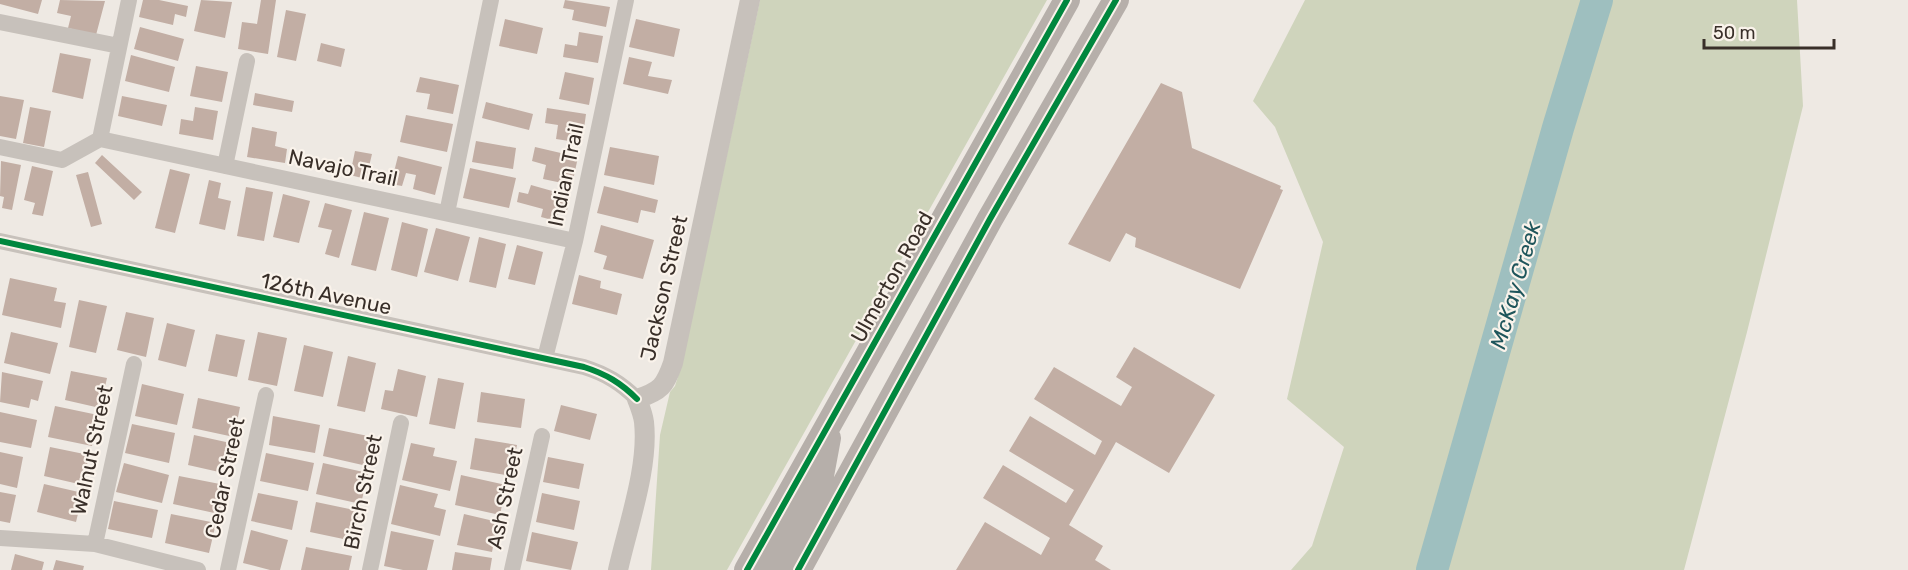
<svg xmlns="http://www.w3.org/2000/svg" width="1908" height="570" font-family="Rubik,sans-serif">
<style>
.green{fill:#cfd4bc}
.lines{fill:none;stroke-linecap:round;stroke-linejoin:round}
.river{stroke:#9ebfbf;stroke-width:32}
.building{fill:#c2aea4}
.minor{stroke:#c7c1bb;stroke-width:16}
.tertiary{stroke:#c7c1bb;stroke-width:20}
.primary{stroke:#b6afaa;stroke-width:26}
.cycleway-casing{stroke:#faf3eb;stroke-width:10}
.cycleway{stroke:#00873e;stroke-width:6}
.labels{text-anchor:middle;stroke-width:4.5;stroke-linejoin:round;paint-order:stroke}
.street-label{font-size:21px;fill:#392f29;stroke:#faf3eb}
.water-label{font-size:22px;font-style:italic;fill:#1e555b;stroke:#faf3eb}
</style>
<rect width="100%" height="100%" fill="#eee9e3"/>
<!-- green -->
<path class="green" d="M760 0H1047L727 570H651L660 435 670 392 675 386 682 364Z
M1305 0H1797L1803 106 1747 332 1684 570H1291L1312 546 1344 447 1287 399 1323 242 1275 127 1253 101Z"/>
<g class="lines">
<!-- river -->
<path class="river" d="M1432 570 1558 128 1597 0"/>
</g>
<!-- building -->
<path class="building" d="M0 0H42L38 14 0 4Z
M60 0 105 1 96 35 68 28 71 16 57 13Z
M143 0H159L188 6 186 17 175 14 173 25 139 17Z
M201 0 232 2 225 38 194 31Z
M261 0H276L268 54 238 49 242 22 257 24Z
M565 0 610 7 606 27 572 20 574 10 563 8Z
M286 10 306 14 296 61 277 57Z
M505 19 543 28 537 54 499 46Z
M636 19 680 29 674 57 629 47Z
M140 27 184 39 178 61 134 49Z
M579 32 603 36 598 63 563 57 565 44 577 46Z
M321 43 345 49 341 67 317 61Z
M60 53 91 59 83 99 52 92Z
M131 55 175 67 169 92 125 81Z
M629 57 652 62 648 76 672 80 668 94 623 84Z
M196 66 228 72 222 102 190 96Z
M565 72 594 78 589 105 559 99Z
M420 77 459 85 453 114 427 109 430 94 416 92Z
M1161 83 1182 92 1192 148 1281 186 1280 189 1283 190 1240 289 1135 247 1136 238 1126 233 1110 262 1068 244Z
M255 93 294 101 292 112 253 105Z
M0 96 24 100 16 139 0 136Z
M122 96 167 105 162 126 118 116Z
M486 102 533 114 529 130 482 118Z
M30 107 51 111 44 147 23 143Z
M195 107 218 111 213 140 179 134 181 119 193 121Z
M547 108 586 114 582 143 556 139 558 125 545 123Z
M406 115 453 124 447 152 400 142Z
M252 127 277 132 275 146 287 149 285 163 247 157Z
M476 141 516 148 513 169 472 162Z
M535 147 578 157 572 185 543 179 546 165 532 161Z
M610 147 659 156 654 185 604 175Z
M355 151 372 154 366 179 350 175Z
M102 155 142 192 134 200 95 163Z
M398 156 442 167 435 195 413 189 416 175 406 173 402 186 391 184Z
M1 161 21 165 12 210 2 208 4 197 0 196Z
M32 166 53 171 43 216 32 214 35 203 24 200Z
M470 168 516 178 509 208 463 198Z
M170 169 190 174 175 233 155 228Z
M88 172 102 224 91 227 76 175Z
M209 180 221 183 218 198 231 201 225 230 199 224Z
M531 185 570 196 566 215 558 213 556 221 541 217 543 209 517 202 519 192 528 194Z
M604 186 658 200 655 213 641 210 638 223 597 213Z
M246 187 273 192 264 241 237 236Z
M283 194 310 201 299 243 273 237Z
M325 203 352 210 339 258 325 254 332 230 318 227Z
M364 212 389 218 376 271 351 265Z
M402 222 428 229 417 277 391 270Z
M601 225 654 240 643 279 603 269 607 256 594 252Z
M436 228 470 237 458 281 424 272Z
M479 237 506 244 496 288 469 282Z
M517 245 543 252 535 285 508 279Z
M579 275 601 281 600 288 622 294 617 315 572 304Z
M10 278 57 288 54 301 66 303 61 328 2 315Z
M79 300 107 306 96 353 69 347Z
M126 312 154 318 146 357 117 350Z
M167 323 195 330 186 367 158 360Z
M11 332 58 343 50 374 4 363Z
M258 332 287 338 277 386 248 380Z
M216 334 245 340 237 377 208 371Z
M304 345 333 352 323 397 294 391Z
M1134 347 1215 395 1169 473 1116 442 1069 525 1103 546 1095 560 1111 570H956L985 522 1041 555 1050 538 983 498 1003 465 1066 503 1074 490 1009 451 1030 416 1095 455 1102 441 1034 399 1054 367 1121 406 1132 387 1116 377Z
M348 356 376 363 365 412 337 406Z
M398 369 426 376 417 417 381 409 385 390 393 391Z
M71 371 107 378 100 408 65 400Z
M2 372 43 381 38 401 31 399 29 408 0 402Z
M438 378 464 383 455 429 429 424Z
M142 384 184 394 177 425 135 416Z
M481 392 525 399 521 428 477 422Z
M198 398 240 407 234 437 192 428Z
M561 405 597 414 590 440 554 431Z
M55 406 98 415 92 446 48 437Z
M0 412 37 420 31 448 0 442Z
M273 416 320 425 315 453 269 445Z
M132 424 175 433 169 463 125 453Z
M329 428 373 437 367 466 323 456Z
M194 435 235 444 228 474 188 465Z
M475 438 517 445 511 476 470 469Z
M411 443 435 448 433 456 457 461 450 491 402 480Z
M50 447 89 455 83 485 44 476Z
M0 452 23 457 17 488 0 484Z
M266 453 314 463 308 491 260 481Z
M548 457 584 464 579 489 543 482Z
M124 463 169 475 162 503 116 492Z
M323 463 368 473 361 504 316 494Z
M461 475 506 485 500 515 455 505Z
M179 476 225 485 219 514 173 504Z
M44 484 83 493 76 522 37 512Z
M400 485 438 494 434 507 446 510 440 536 391 524Z
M0 492 16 495 10 523 0 521Z
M258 493 298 501 292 530 251 521Z
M542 493 580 501 574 530 536 522Z
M114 501 158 510 152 538 108 529Z
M316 502 359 511 353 541 310 532Z
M171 514 216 523 209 553 165 543Z
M464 514 498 522 492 552 457 545Z
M251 530 288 540 280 570H270L243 563Z
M391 531 434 540 427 570H403L384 566Z
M532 532 578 542 571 570 526 561Z
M306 547 352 556 349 570H301Z
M455 552 492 558 490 570H452Z
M15 554 44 562 42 570H11Z
M56 560 84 566 83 570H53Z"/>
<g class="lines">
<!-- minor -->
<path class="minor" d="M0 22 119 46
M100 139 575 241
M100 139 129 0
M0 147 62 160 100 139
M225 166 247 61
M447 213 491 0
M0 241 584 367C606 374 621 383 637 399
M545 358 575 241 626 0
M0 538 95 544 198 570
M95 544 134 364
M228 570 266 395
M370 570 401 423
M512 570 542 436"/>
<!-- tertiary -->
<path class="tertiary" d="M618 570C628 525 649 467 644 422 643 414 640 407 637 399 661 391 665 386 673 363L750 0"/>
<!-- primary -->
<path class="primary" d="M747 570 1067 0
M774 570 818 492 828 438
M798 570 990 219 1116 0"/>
<!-- cycleway casing -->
<g class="cycleway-casing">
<path id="cycleway" d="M0 241 584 367C606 374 621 383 637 399
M747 570 1067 0
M798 570 990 219 1116 0"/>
</g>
<!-- cycleway -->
<use href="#cycleway" class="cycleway"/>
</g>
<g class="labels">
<!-- street labels -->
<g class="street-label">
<text transform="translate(343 168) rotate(12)" y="7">Navajo Trail</text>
<text transform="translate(566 175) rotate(-78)" y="7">Indian Trail</text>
<text transform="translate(892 277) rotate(-61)" y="7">Ulmerton Road</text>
<text transform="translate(664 288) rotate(-77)" y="7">Jackson Street</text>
<text transform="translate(326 294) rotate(12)" y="7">126th Avenue</text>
<text transform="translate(92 450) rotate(-78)" y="7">Walnut Street</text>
<text transform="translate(225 478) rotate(-78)" y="7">Cedar Street</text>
<text transform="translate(363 492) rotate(-78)" y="7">Birch Street</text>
<text transform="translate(505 498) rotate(-78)" y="7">Ash Street</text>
</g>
<!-- water labels -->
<g class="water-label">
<text transform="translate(1515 285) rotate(-74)" y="8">McKay Creek</text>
</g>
</g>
<!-- scale -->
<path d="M1704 39v9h130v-9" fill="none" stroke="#392f29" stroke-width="3"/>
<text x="1713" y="39" font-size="18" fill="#392f29" stroke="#faf3eb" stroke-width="4.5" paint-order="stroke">50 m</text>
</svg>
